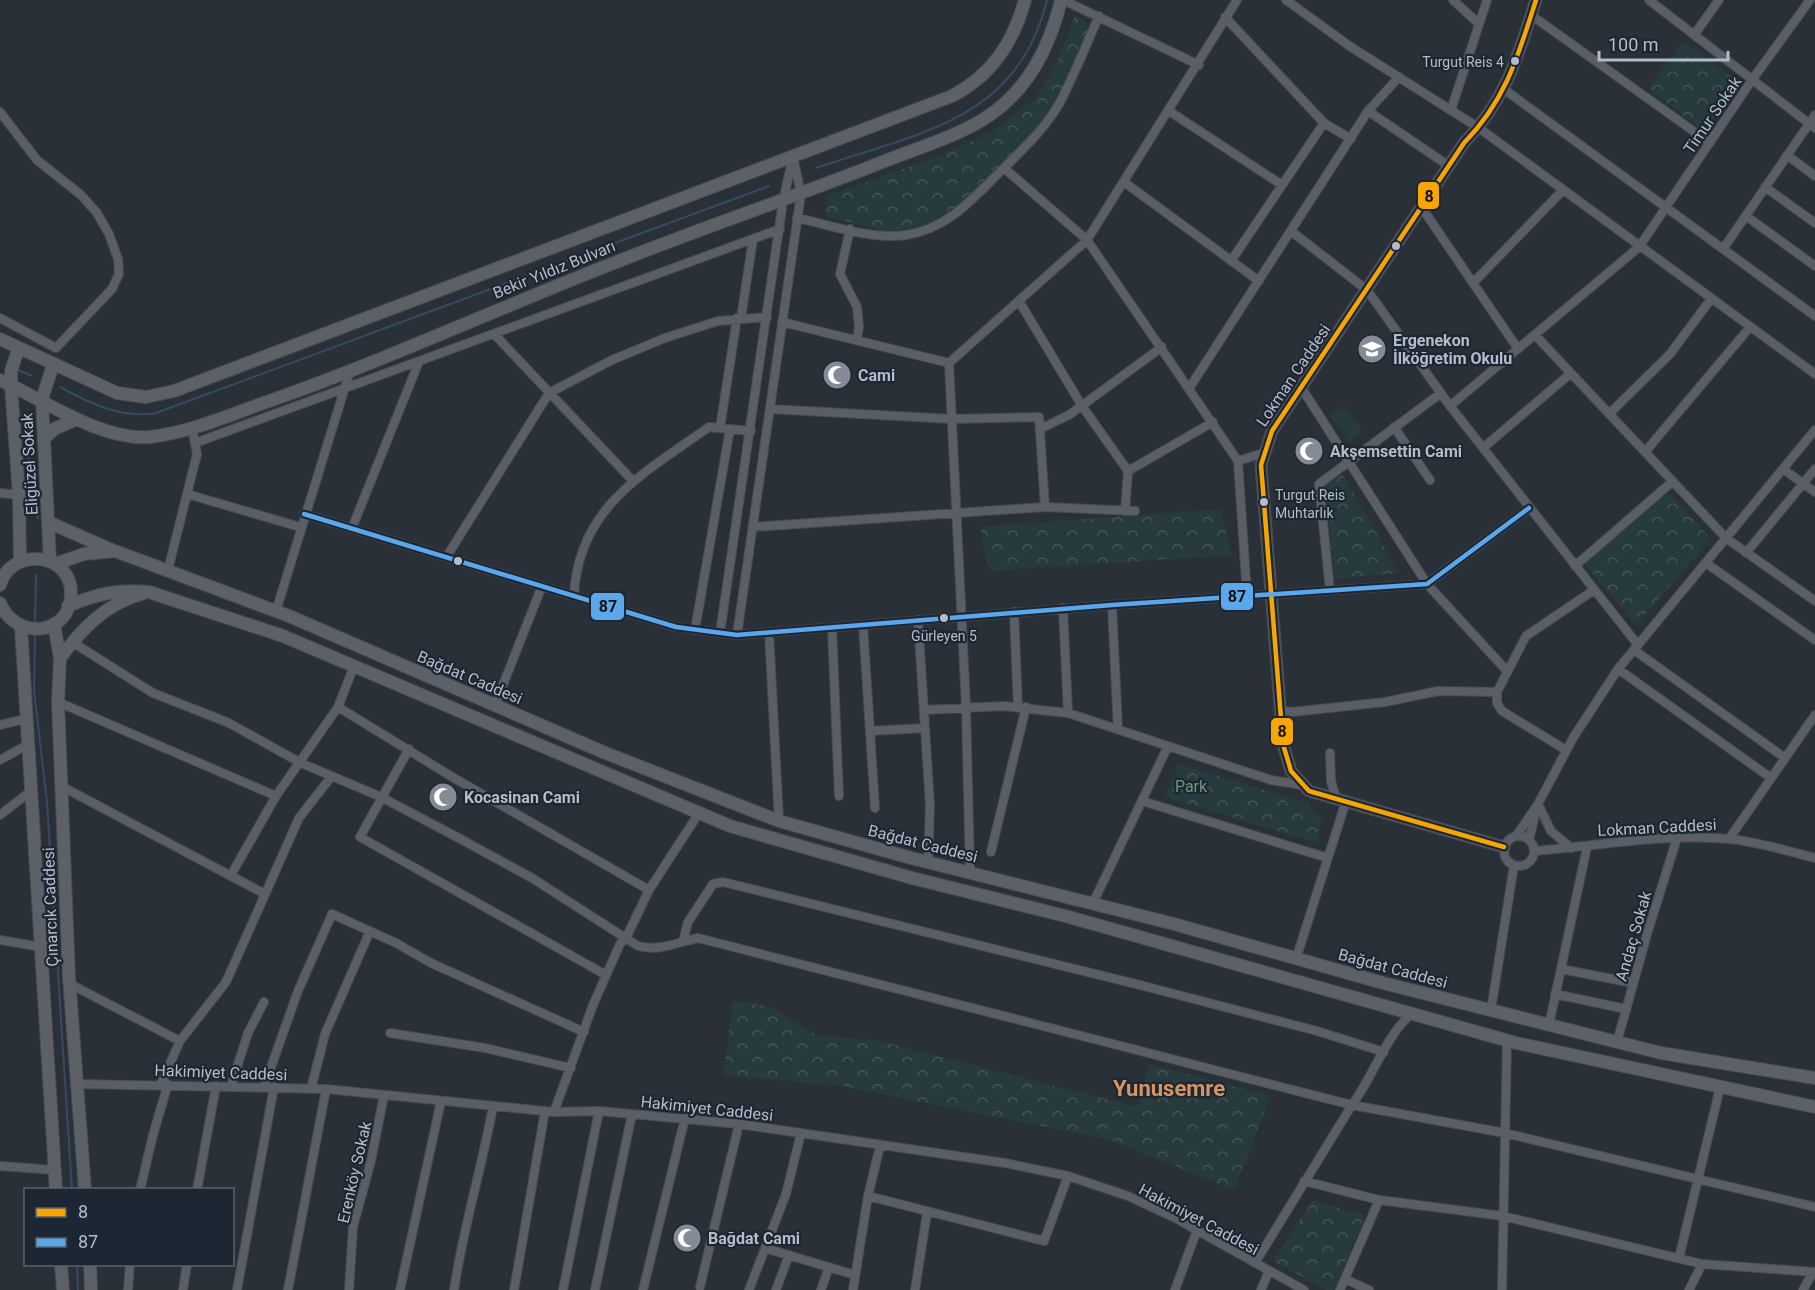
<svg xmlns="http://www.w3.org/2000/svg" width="1815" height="1290" font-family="Roboto,sans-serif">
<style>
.forest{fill:url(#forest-crowns)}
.garden{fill:#273a3e}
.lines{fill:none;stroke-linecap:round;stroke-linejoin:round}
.stream{stroke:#384963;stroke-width:2}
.street-casing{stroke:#484c53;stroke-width:10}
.secondary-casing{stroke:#484c53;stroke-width:13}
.primary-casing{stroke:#484c55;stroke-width:14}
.street{stroke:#5a5e66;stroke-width:8}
.secondary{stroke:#595d64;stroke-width:10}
.primary{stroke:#5c6168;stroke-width:12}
.bus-1-casing{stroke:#1d2633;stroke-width:9}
.bus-2-casing{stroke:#1d2633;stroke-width:9}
.bus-1{stroke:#f7a600;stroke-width:4.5}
.bus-2{stroke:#5aa8eb;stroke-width:4.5}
.bus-dot{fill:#b4bcc9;stroke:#1d2633;stroke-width:2}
.labels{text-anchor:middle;stroke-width:4.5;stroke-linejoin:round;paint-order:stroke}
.bus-label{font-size:14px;fill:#b4bcc9;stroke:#1d2633;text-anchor:end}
.street-label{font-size:16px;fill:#b4bcc9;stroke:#1d2633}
.poi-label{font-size:16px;font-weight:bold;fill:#b4bcc9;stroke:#1d2633;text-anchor:start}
.park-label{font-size:16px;fill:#6b9a76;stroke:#1d2633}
.district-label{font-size:22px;font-weight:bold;fill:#d59563;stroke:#1d2633}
.line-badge{stroke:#1d2633;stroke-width:2}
.pale-badge-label{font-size:16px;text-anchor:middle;font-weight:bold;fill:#111}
</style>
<defs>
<pattern id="forest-crowns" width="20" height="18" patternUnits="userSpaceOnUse" patternTransform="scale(1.5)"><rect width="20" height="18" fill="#273a3e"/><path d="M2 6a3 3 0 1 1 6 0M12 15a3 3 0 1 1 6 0" fill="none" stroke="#445559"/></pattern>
</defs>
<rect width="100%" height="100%" fill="#2a3038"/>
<!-- forest -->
<path class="forest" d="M1075 15 1090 25 1089 44 1051 119 970 208 923 228 886 232 825 216 827 196 931 159 992 132 1035 99 1057 62Z
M1683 41 1740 83 1704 131 1648 89Z
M1342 473 1399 573 1335 579 1325 487Z
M1668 491 1711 539 1636 625 1585 564Z
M1220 509 1232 555 989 571 980 527Z
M1179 764 1307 803 1321 821 1317 843 1164 797Z
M733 1001 768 1006 819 1036 875 1040 1137 1107 1149 1064 1271 1096 1234 1190 1107 1139 842 1086 723 1075Z
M1313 1200 1365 1216 1334 1290H1326L1273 1261Z"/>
<!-- garden -->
<path class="garden" d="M1344 406 1363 432 1349 442 1330 416Z"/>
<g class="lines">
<!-- stream -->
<path class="stream" d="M816 168C918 133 1018 121 1047 0
M16 369 32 376
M60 387C89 403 121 419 156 413L769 186
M22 414 38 518
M35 624 36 575
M35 634 34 691 47 802 72 1190
M77 1264 78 1290"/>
<!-- street casing -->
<g class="street-casing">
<path id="street" d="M1063 0 1199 65
M1286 0 1351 47 1479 128 1815 374
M1453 0 1479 24
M1649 0 1815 128
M1531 15 1710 143
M1225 17 1324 123 1351 139
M1694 35 1719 0
M1505 90 1815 316
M1451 110 1487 0
M1169 111 1282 185
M1368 111 1449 166
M0 112 37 160 81 195 97 213 109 234 118 259 119 274 112 289 56 348 0 318
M1787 155 1815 176
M1004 168 1087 240 1238 461
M1124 182 1259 281
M1765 187 1815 223
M1422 208 1518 349
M1746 216 1815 266
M797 218C831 225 870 240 906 235 948 229 973 198 1002 170 1023 149 1044 130 1059 104 1074 76 1086 45 1099 16
M850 229 840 274 857 307 859 327 857 340
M1291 231 1367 290 1450 406 1638 645
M1723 249 1815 115
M1231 261 1324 123
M1473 283 1563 190
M1019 301 1082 406 1128 471
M741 318 753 239
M782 322 949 363
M495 335 633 481
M1535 335 1726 538 1815 601
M949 363 966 706 970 872
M949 363 1087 240 1237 0
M1190 387 1368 111 1399 77
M1301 387 1427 584 1507 671
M1450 406 1639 247 1752 80 1810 0
M770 409 952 419 1039 417 1045 507
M1609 414 1670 354 1711 299
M1394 427 1430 480
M720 428 737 318
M1040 429 1069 415 1162 347
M195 443 780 229
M1483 448 1571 373
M1645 452 1750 327
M1783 469 1815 492
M0 493 19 495
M187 494 300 527
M1125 511 1128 471 1213 422
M304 514 676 627 737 635 1112 605 1427 584 1529 508
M753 527 1045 507 1135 511
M352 528 418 364
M1746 553 1815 469
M447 556 549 393 612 360 665 338 718 321 767 317
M1706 563 1815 640
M1575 566 1673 481
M168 570 197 454 192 428
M1330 590 1319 484 1441 393
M1247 595 1238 461 1263 453
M574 596C578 507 644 473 709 427L751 431
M1112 605 1118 729
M1063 608 1068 713
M276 611 350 371
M1014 612 1018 707
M918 620 930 805 928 862
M863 625 875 808
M832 627 839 796
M695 630 730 429
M769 632 779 821
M720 633 783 201 792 161
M737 635 801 194 793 157
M72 642 153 693 229 723 301 763 381 797 455 836 532 878 638 946C660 952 677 942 698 938L1352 1105C1373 1077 1385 1037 1411 1014
M1634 650 1785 758
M354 666 338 707 454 778 649 890
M1618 669 1771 778
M58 702 276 796
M495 705 542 586
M924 710 1003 706 1068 713 1271 780 1302 785
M1280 710 1292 712 1385 702 1438 691 1497 692
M0 725 25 719
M870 731 925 728
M409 749 360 837 606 975
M1566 750 1502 711 1497 703V692L1526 636 1594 590
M1330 753 1331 781 1336 798
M0 760 27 745
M61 786 265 894
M1142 801 1328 858
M1538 804 1551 831 1571 848
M0 815 31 791
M1517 835 1538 804 1573 738 1618 669 1815 430
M1504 851a15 15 0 1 1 30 0a15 15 0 1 1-30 0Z
M1729 839 1815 715
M1529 840 1536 811
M1534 851C1598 846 1666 833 1730 839 1759 842 1787 851 1815 858
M991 852 1026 707
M231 875 276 796 338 707
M1093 903 1168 746
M0 940 41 947
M683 941 688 922 713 884 723 882 1140 985 1317 1031 1384 1052
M1296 959 1346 801
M1561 969 1633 983
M70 984 180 1041
M1555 994 1626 1009
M1491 1010 1514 865
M1549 1025 1587 847
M390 1033 485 1048 571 1068
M1617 1042 1648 931 1677 838
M77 1084 326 1089 554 1112 599 1111 739 1124 1005 1163 1068 1176 1128 1196 1175 1218 1304 1290
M161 1084 180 1041 226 982 299 818 331 777
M231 1086 248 1033 264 1002
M264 1087 298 991 332 914 396 943 431 963 584 1032
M311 1089 325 1034 370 931
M554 1112 593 1005 620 944 627 936 649 890 699 813
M0 1166 55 1170
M1304 1181 1379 1200 1503 1216 1702 1264 1815 1272
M140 1190 153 1135 168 1084
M197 1190 216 1086
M868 1196 1044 1241 1068 1176
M765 1248 855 1275
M1679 1258 1720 1088
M1255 1263 1352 1105 1505 1133 1815 1207
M1345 1279 1369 1290
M700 1287 739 1124
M128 1290 130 1264
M183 1290 187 1264
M237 1290 274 1087
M288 1290 326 1089
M349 1290 353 1227 371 1161 384 1095
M400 1290 441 1101
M454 1290C463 1228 482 1168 493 1106
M514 1290 545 1111
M563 1290 599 1111
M595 1290 632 1114
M643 1290 685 1118
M749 1290 786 1194 801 1133
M776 1290 789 1255
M821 1290 829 1267
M853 1290 868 1196 880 1146
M915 1290 927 1213
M1175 1290 1197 1230
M1261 1290 1269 1271
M1340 1290 1379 1200
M1502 1290 1507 1040
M1689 1290 1702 1264
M1803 1290 1813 1272"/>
</g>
<!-- secondary casing -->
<g class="secondary-casing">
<path id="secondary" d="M1504 847 1309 791 1291 771 1283 744 1261 465 1272 431 1464 143C1506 100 1518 56 1536 0"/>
</g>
<!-- primary casing -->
<g class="primary-casing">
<path id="primary" d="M0 339 117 393 146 397 174 391 952 96C992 75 1013 43 1025 0
M18 350 11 371V385L19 495 20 561
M0 380C44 400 101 441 150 437 192 432 232 414 272 400 389 359 503 306 619 261 707 226 797 196 885 161 920 147 959 136 990 115 1029 88 1050 46 1061 0
M44 439 54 429 77 419
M48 522 114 551
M50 562 42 399 53 365
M55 564 84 554 115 551 289 616 603 752 779 821 911 858 1174 924 1383 983 1617 1042 1661 1053 1815 1078
M0 585C11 546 73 552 71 595 69 637 15 640 0 603
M68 606C96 594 119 589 149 592L283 636 730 826 912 878 1069 917 1516 1043 1815 1107
M54 624 60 658 58 702 69 977 85 1190
M21 627 56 1190
M60 658C82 629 106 603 142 594
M61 1264 63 1290
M90 1264 91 1290"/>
</g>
<!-- street -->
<use href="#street" class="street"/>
<!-- secondary -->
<use href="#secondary" class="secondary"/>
<!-- primary -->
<use href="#primary" class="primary"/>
<!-- bus-1 casing -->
<g class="bus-1-casing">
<path id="bus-1" d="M1504 847 1309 791 1291 771 1283 744 1261 465 1272 431 1464 143C1506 100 1518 56 1536 0"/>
</g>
<!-- bus-2 casing -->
<g class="bus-2-casing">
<path id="bus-2" d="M304 514 676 627 737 635 1112 605 1427 584 1529 508"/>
</g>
<!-- bus-1 -->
<use href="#bus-1" class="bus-1"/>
<!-- bus-2 -->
<use href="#bus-2" class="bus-2"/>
</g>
<!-- icons -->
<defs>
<g id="school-disc" transform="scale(1.5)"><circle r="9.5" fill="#848b96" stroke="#1d2633"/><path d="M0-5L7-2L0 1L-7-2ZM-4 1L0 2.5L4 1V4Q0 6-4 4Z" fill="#fff"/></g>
<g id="mosque-disc" transform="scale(1.5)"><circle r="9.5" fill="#848b96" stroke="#1d2633"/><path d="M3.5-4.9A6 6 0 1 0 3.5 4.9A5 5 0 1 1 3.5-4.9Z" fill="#fff"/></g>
</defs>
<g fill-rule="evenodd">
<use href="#school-disc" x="1372" y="349"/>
<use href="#mosque-disc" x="837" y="375"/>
<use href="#mosque-disc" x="1309" y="451"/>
<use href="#mosque-disc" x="443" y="797"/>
<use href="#mosque-disc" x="687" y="1238"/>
</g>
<!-- markers -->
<g class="bus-dot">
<circle cx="1515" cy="61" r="5"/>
<circle cx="1396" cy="246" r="5"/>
<circle cx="1264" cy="502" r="5"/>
<circle cx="458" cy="561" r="5"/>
<circle cx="944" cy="618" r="5"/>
</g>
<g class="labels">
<!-- bus labels -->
<g class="bus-label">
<text x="1504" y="67">Turgut Reis 4</text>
<text x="1275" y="500" text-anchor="start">Turgut Reis<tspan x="1275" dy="18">Muhtarlık</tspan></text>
<text x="944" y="641" text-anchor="middle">Gürleyen 5</text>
</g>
<!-- street labels -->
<g class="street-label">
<text transform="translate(1712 115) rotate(-56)" y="6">Timur Sokak</text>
<text transform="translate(554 269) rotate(-22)" y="6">Bekir Yıldız Bulvarı</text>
<text transform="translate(1293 375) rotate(-56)" y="6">Lokman Caddesi</text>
<text transform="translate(29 464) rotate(-93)" y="6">Eligüzel Sokak</text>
<text transform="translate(470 677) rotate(23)" y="6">Bağdat Caddesi</text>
<text transform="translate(1657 827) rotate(-3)" y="6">Lokman Caddesi</text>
<text transform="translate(923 843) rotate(14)" y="6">Bağdat Caddesi</text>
<text transform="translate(50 907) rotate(-92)" y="6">Çınarcık Caddesi</text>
<text transform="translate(1633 936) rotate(-74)" y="6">Andaç Sokak</text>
<text transform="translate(1393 968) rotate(15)" y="6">Bağdat Caddesi</text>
<text transform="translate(221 1072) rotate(2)" y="6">Hakimiyet Caddesi</text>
<text transform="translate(707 1108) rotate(6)" y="6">Hakimiyet Caddesi</text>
<text transform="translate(354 1172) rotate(-77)" y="6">Erenköy Sokak</text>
<text transform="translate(1199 1219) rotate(28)" y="6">Hakimiyet Caddesi</text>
</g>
<!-- poi labels -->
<g class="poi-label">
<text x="1393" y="346">Ergenekon<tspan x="1393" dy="18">İlköğretim Okulu</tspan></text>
<text x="858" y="381">Cami</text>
<text x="1330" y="457">Akşemsettin Cami</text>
<text x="464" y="803">Kocasinan Cami</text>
<text x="708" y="1244">Bağdat Cami</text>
</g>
<!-- park labels -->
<g class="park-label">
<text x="1191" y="792">Park</text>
</g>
<!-- district labels -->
<g class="district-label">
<text x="1169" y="1096">Yunusemre</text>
</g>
</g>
<g class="line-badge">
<rect x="1417" y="181" width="23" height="29" rx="6" fill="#f7a600"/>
<rect x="1220" y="582" width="34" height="29" rx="6" fill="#5aa8eb"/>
<rect x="590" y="592" width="35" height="29" rx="6" fill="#5aa8eb"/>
<rect x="1270" y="717" width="24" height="29" rx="6" fill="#f7a600"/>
</g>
<g class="pale-badge-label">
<text x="1429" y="202">8</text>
<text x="1237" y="602">87</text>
<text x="608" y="612">87</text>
<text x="1282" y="737">8</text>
</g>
<!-- legend -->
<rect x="24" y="1188" width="210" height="78" fill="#1d2633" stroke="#59626f" stroke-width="1.5"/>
<rect x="36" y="1208" width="30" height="9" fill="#f7a600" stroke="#59626f" stroke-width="1.5"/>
<text x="78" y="1218" font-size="18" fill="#b4bcc9">8</text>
<rect x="36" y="1238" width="30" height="9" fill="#5aa8eb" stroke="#59626f" stroke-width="1.5"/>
<text x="78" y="1248" font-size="18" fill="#b4bcc9">87</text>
<!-- scale -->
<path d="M1599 51v9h129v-9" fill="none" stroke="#b4bcc9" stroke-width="3"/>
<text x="1608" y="51" font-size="18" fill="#b4bcc9" stroke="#1d2633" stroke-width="4.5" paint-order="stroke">100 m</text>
</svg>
